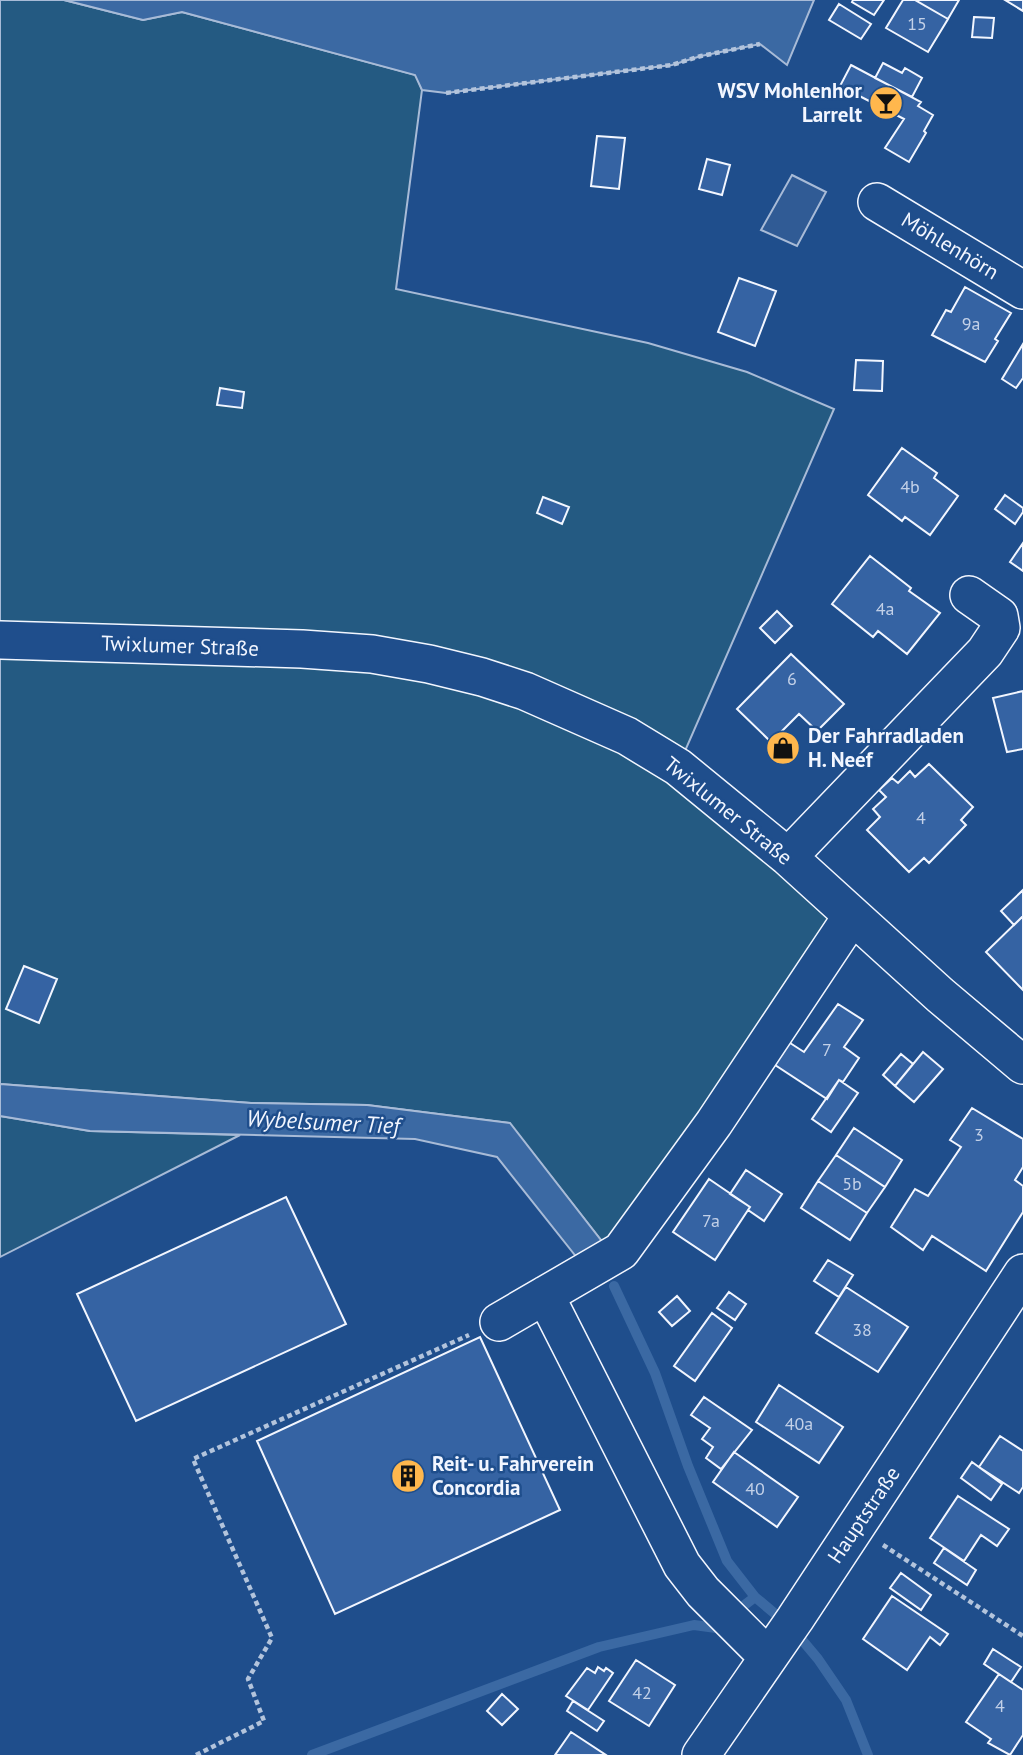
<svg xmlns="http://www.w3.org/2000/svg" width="1023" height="1755" font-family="'PT Sans',sans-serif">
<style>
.green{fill:#245a82;stroke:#a8bbd7;stroke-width:2}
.parking{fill:#305b95;stroke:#a8bbd7;stroke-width:2}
.water{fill:#3b69a3;stroke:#a8bbd7;stroke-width:2}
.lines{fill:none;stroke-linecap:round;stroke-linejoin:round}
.stream{stroke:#3b69a3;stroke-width:10}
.building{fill:#3563a3;stroke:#f2f6ff;stroke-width:2}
.minor-casing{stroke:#f2f6ff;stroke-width:40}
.path{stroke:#b3c4dc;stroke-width:4.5;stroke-dasharray:5 3.5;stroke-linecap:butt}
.minor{stroke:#1f4e8c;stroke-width:37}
.labels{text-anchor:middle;stroke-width:5;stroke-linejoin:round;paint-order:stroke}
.number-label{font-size:18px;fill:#c3d1e8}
.poi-label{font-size:21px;font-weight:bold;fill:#f2f6ff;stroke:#1f4e8c;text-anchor:start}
.street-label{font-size:21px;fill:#f2f6ff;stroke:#1f4e8c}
.water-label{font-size:23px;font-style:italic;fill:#f2f6ff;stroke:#1f4e8c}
</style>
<rect width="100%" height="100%" fill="#1f4e8c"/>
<!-- green -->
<path class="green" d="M0 0H64L143 20 182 12 416 75 422 90 396 289 648 343 747 372 834 409 678 767 852 916 604 1244 509 1123 367 1105 251 1103 0 1084Z
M0 1116 90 1131 240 1135 0 1257Z"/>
<!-- parking -->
<path class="parking" d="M792 175 826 192 797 246 761 230Z"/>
<!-- water -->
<path class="water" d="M64 0H814L787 65 760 44 701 56 672 65 446 93 422 90 415 75 182 12 143 20Z
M0 1084 251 1103 367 1105 510 1123 604 1244 578 1259 497 1157 415 1139 90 1131 0 1116Z"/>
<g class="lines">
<!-- stream -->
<path class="stream" d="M614 1286 655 1373 688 1466 727 1561 755 1597 792 1628 818 1659 846 1700 868 1755
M742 1607 755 1597
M312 1755 599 1647 694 1625 716 1628"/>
</g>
<!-- building -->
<path class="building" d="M853 0H884L874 15 852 2Z
M903 0H915L948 19 928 52 886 28Z
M915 0H959L948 19Z
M1005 0H1023V11Z
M839 4 871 24 861 39 829 20Z
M974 17 994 18 992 38 972 37Z
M883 63 902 73 905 68 922 78 912 97 875 78Z
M851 65 921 102 918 106 933 115 924 131 926 133 909 162 885 148 904 119 840 86Z
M597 136 625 138 619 189 591 186Z
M707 159 730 165 722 195 699 189Z
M739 278 776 291 755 346 718 332Z
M965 287 1011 313 995 339 998 341 985 362 932 335 946 310 951 312Z
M1023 344V378L1016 388 1002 379Z
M856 360 883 361 882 391 854 390Z
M220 388 244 392 242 408 217 405Z
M902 448 937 473 934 478 958 496 930 535 905 517 902 521 868 495Z
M1005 495 1023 508V512L1015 524 995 509Z
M543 497 569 507 562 524 537 513Z
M1023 543V571L1010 562Z
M870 556 911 588 909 591 940 613 907 654 878 631 873 637 832 604Z
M777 611 792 626 775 643 760 628Z
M791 654 844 704 817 731 799 714 771 742 737 709Z
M1023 691V749L1007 752 993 698Z
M929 764 973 807 961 820 966 825 929 863 924 858 909 872 867 830 880 817 873 809 886 797 879 790 892 778 898 783 910 771 915 777Z
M1023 890V916L1014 925 1001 911Z
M1023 916V990L986 952Z
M24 966 57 979 39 1023 6 1009Z
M838 1004 863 1020 844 1047 859 1058 843 1082 839 1080 827 1099 772 1063 787 1041 804 1052Z
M923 1052 943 1069 914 1102 895 1086Z
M901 1054 913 1064 895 1086 883 1075Z
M839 1080 858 1093 831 1132 812 1119Z
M972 1108 1023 1139V1167L1015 1180 1023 1186V1212L986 1271 932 1236 923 1250 891 1227 915 1189 928 1196 961 1147 950 1140Z
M854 1128 902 1160 885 1187 836 1155Z
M836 1155 885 1187 867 1213 818 1181Z
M746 1170 782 1194 764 1221 748 1210 750 1207 730 1194Z
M709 1179 750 1207 715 1260 673 1232Z
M818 1181 867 1213 850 1240 801 1208Z
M286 1197 346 1324 136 1421 77 1294Z
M828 1260 853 1275 839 1297 814 1281Z
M846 1287 908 1327 878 1372 816 1333Z
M729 1292 746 1304 735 1320 717 1308Z
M677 1296 690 1311 672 1326 659 1312Z
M712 1313 732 1328 695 1381 674 1366Z
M480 1337 560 1510 335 1614 257 1441Z
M779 1385 843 1427 819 1463 756 1422Z
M704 1397 752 1430 721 1469 706 1458 713 1447 702 1439 710 1428 691 1415Z
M1000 1436 1023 1451V1487L1019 1493 979 1467Z
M734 1452 798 1497 777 1527 713 1482Z
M972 1462 1002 1484 991 1500 961 1478Z
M958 1496 1009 1529 997 1546 981 1535 964 1561 930 1538Z
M944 1548 976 1570 967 1585 934 1563Z
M901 1573 931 1595 921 1610 890 1588Z
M892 1596 948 1634 940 1645 930 1637 907 1670 863 1639Z
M993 1649 1021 1667 1011 1682 984 1664Z
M636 1660 675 1685 649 1726 609 1701Z
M598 1667 604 1671 606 1668 613 1673 588 1710 566 1696 587 1668 595 1673Z
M999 1674 1023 1690V1735L1010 1755 988 1743 991 1739 966 1722Z
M502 1694 518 1709 502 1725 487 1711Z
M573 1701 604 1721 597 1731 567 1711Z
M571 1732 606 1755H555Z"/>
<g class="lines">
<!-- minor casing -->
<g class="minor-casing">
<path id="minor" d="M877 202 1023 290
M0 640 302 649 372 654 429 664 482 677 525 691 627 736 678 767 788 857 940 995 1023 1065
M788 857 985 652 1001 628 999 616 969 595
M545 1295 682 1565 703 1592 768 1657
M499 1322 621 1251 714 1123 852 916
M701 1755 795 1619 1023 1273"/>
</g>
<!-- path -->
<path class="path" d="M446 93 672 65 701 56 760 44
M883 1545 1023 1636
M196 1755 264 1721 248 1679 272 1638 193 1459 469 1335"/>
<!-- minor -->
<use href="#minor" class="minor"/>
</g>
<!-- icons -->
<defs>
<g id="bar-disc" transform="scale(1.75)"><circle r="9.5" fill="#ffb74d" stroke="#1f4e8c"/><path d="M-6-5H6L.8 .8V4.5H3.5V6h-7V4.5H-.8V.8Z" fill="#111"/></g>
<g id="shop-disc" transform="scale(1.75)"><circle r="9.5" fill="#ffb74d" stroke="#1f4e8c"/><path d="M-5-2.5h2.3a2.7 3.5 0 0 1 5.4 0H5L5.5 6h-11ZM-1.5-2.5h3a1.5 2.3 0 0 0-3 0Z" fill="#111"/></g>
<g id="building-disc" transform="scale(1.75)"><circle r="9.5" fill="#ffb74d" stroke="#1f4e8c"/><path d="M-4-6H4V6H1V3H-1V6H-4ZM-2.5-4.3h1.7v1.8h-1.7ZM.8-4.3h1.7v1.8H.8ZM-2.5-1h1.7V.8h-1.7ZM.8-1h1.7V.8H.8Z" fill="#111"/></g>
</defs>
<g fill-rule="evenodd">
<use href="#bar-disc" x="886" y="103"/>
<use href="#shop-disc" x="783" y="748"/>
<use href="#building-disc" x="408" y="1476"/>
</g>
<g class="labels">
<!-- number labels -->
<g class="number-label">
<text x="917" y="30">15</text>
<text x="971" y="330">9a</text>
<text x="910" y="493">4b</text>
<text x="885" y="615">4a</text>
<text x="792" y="685">6</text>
<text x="921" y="824">4</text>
<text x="827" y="1056">7</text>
<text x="979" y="1141">3</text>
<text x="852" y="1190">5b</text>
<text x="711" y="1227">7a</text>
<text x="862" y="1336">38</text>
<text x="799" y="1430">40a</text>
<text x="755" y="1495">40</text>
<text x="642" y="1699">42</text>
<text x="1000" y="1712">4</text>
</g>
<!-- poi labels -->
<g class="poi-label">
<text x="862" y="98" text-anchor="end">WSV Mohlenhor<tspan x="862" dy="24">Larrelt</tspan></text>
<text x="808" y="743">Der Fahrradladen<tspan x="808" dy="24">H. Neef</tspan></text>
<text x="432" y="1471">Reit- u. Fahrverein<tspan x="432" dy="24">Concordia</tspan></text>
</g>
<!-- street labels -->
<g class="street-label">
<text transform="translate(950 246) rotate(31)" y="7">Möhlenhörn</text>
<text transform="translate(180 646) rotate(2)" y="7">Twixlumer Straße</text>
<text transform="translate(728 811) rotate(39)" y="7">Twixlumer Straße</text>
<text transform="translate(864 1515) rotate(-56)" y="7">Hauptstraße</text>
</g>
<!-- water labels -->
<g class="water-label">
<text transform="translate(323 1122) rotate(3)" y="8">Wybelsumer Tief</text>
</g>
</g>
</svg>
